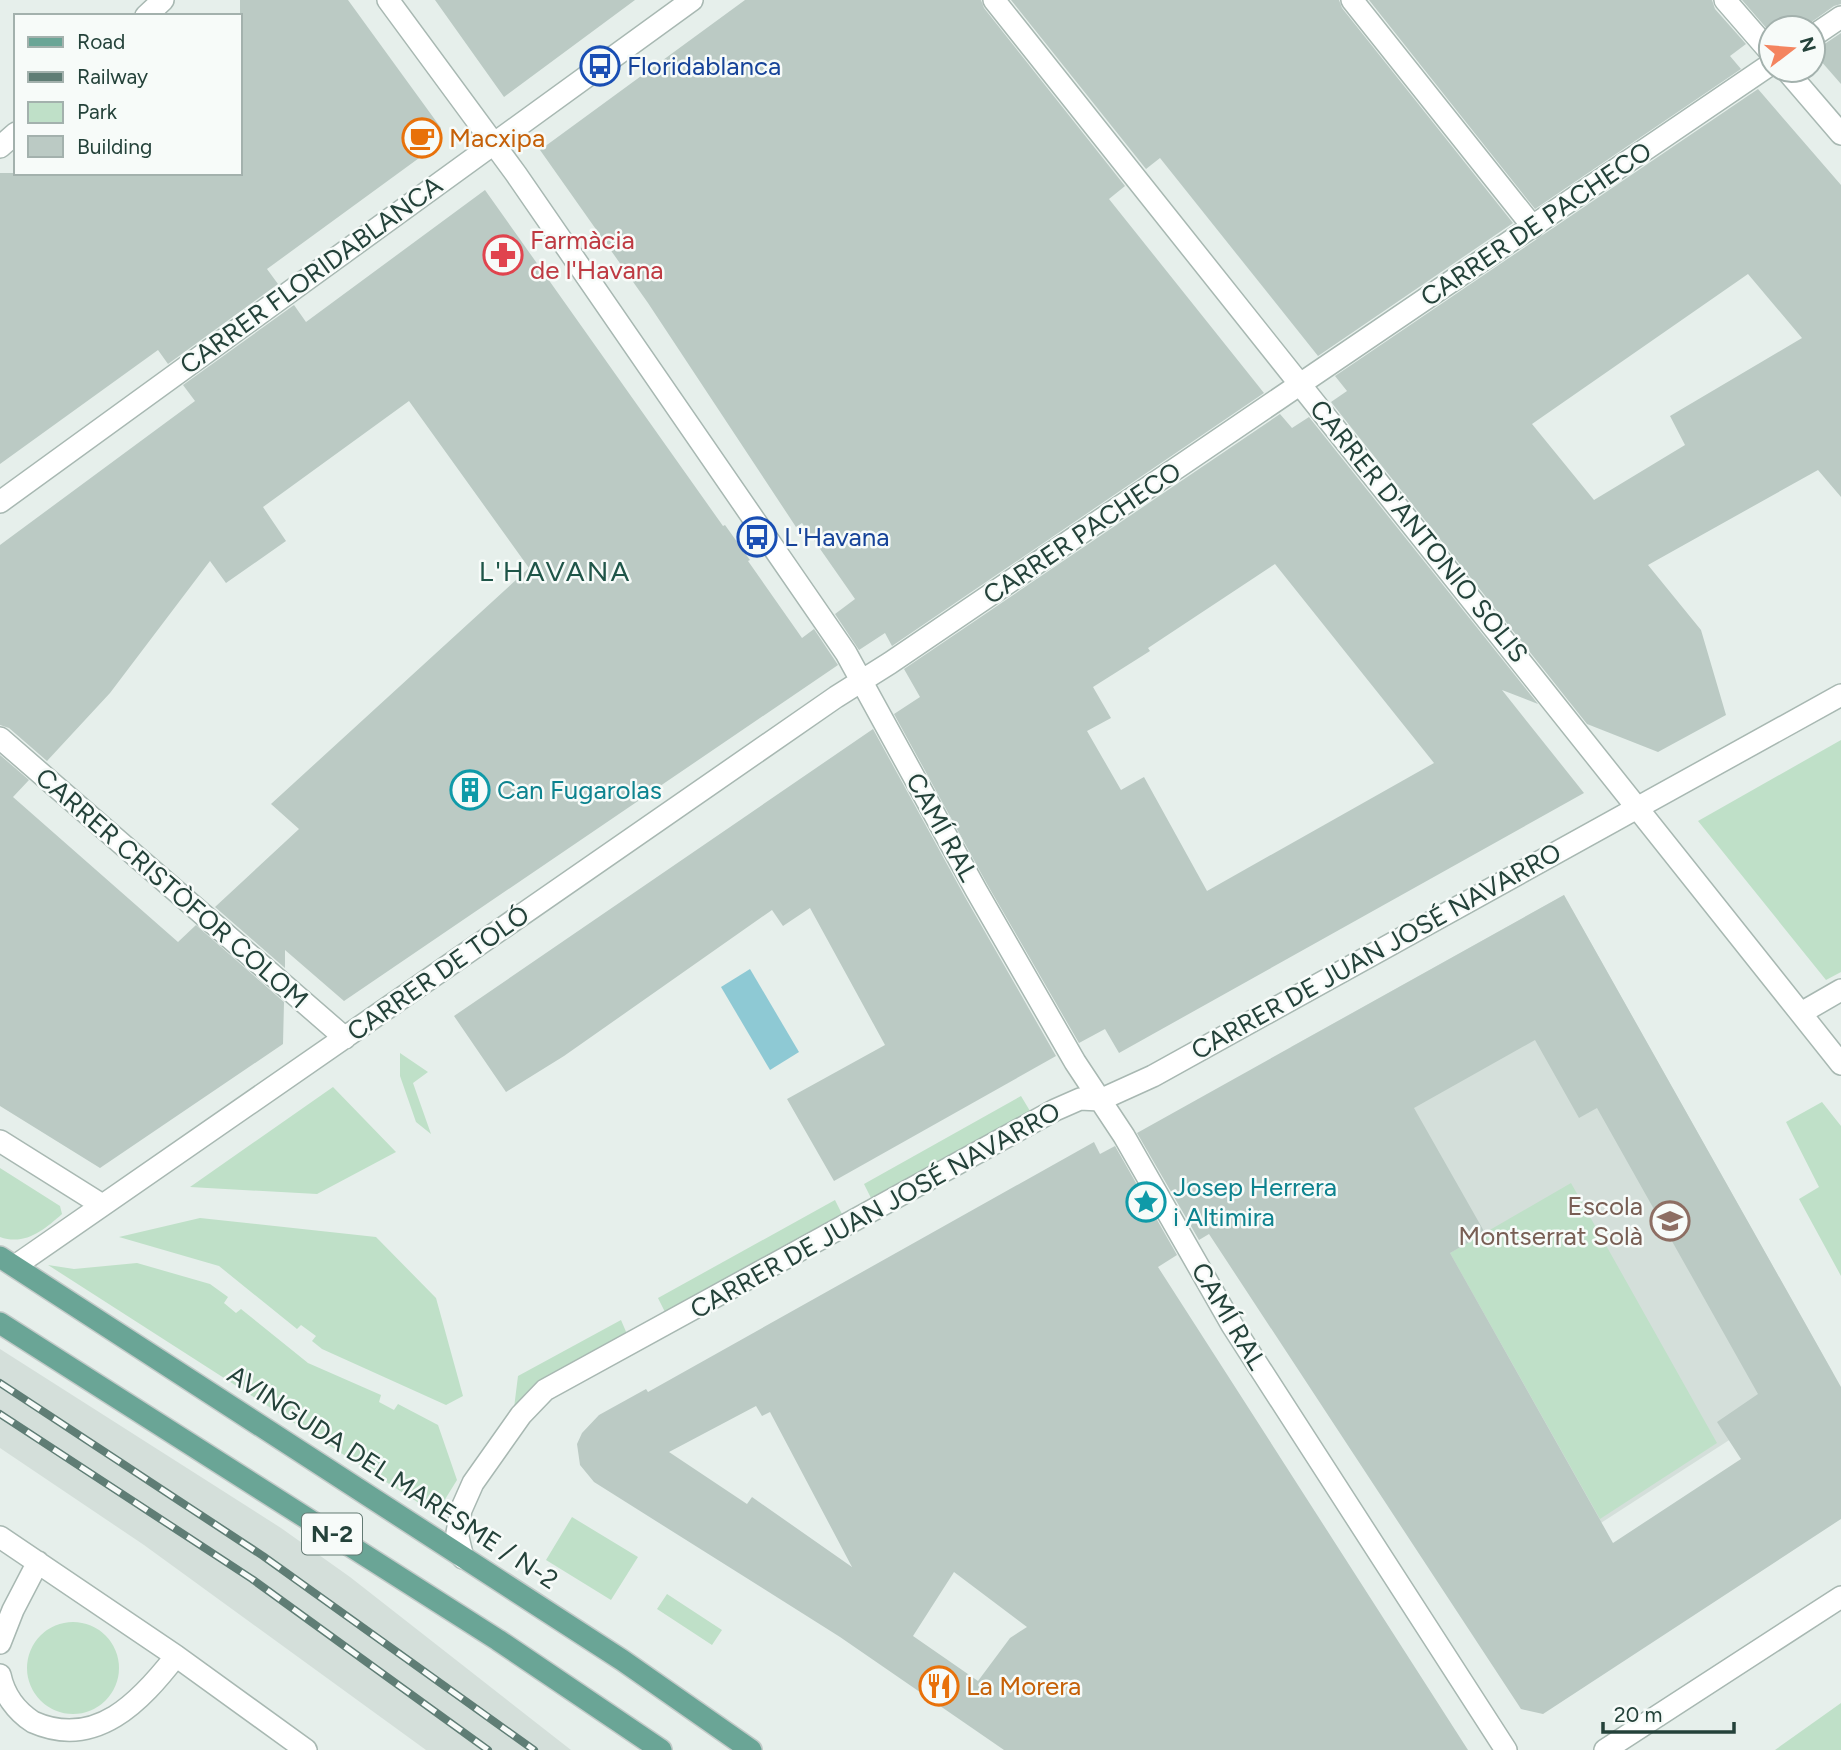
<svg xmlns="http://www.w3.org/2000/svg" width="1841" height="1750" font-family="Figtree,sans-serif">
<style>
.built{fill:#d4dfda}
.green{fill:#bfe0c8}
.water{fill:#8ec9d4}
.building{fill:#bbcac4;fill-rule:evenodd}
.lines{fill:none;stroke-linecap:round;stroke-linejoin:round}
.minor-casing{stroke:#a8b8b2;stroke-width:24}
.major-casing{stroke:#c2cac8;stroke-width:24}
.minor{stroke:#fff;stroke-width:21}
.major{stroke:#6aa596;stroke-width:21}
.rail-casing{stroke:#5f7d75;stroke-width:8}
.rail{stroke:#f7fbf9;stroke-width:5;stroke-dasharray:16;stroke-linecap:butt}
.labels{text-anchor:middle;stroke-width:5;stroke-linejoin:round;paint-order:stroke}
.shield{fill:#f7fbf9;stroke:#637a73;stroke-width:2}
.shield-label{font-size:24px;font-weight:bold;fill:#24423a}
.transit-label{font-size:26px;fill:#164399;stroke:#f7fbf9;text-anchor:start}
.food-label{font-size:26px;fill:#c56008;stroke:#f7fbf9;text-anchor:start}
.street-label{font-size:26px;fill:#24423a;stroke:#f7fbf9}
.health-label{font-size:26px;fill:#be3a42;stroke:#f7fbf9;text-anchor:start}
.culture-label{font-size:26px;fill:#0d838f;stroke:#f7fbf9;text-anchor:start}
.education-label{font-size:26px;fill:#785e54;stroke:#f7fbf9;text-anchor:end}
.neighbourhood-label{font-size:28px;letter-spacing:2px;fill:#1f5548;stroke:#f7fbf9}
</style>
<rect width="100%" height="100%" fill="#e6efeb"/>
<!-- built -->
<path class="built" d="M1564 895 1833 1373 1590 1530 1384 1212 1291 1047Z
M0 1349 281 1528 350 1577 571 1750H426L144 1545 0 1448Z"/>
<!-- green -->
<path class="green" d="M1841 740V972L1826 980 1698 821Z
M400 1053 428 1072 413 1083 431 1134 416 1122 400 1076Z
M333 1087 396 1152 317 1194 190 1187Z
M1021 1096 1030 1111 871 1198 864 1184Z
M1822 1102 1841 1126V1276L1799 1199 1819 1187 1786 1122Z
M0 1168 60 1206 62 1214C44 1230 25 1246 0 1237Z
M1571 1183 1717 1443 1600 1519 1450 1253Z
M835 1200 842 1214 665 1312 658 1298Z
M200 1218 376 1237 436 1298 463 1396 446 1405 322 1349 312 1341 316 1336 301 1325 297 1329 219 1266 119 1237Z
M137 1263 210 1284 228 1297 224 1303 236 1313 241 1309 308 1363 381 1395 379 1402 394 1410 398 1404 438 1425 457 1480 436 1514 48 1265 74 1269Z
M621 1320 627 1334 539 1383 514 1408 518 1376Z
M572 1517 638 1557 611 1600 546 1560Z
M667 1594 722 1630 712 1645 657 1609Z
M27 1668a46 46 0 1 1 92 0a46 46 0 1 1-92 0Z
M1841 1703V1750H1775Z"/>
<!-- water -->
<path class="water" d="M750 969 799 1052 770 1070 721 987Z"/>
<!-- building -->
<path class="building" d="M240 0H348L441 128V142L267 269 278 284 168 364 158 350 0 464V173H240Z
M435 0H635L504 97Z
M745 0H981L984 8 1125 186 1109 199 1264 393 892 646 885 633 859 650 835 614 855 599 802 523 796 527 648 303 540 150Z
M1011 0H1339L1342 8 1513 223 1318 356 1160 158 1146 169Z
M1369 0H1712L1715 9 1746 44 1730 56 1741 69 1535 209Z
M1742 0H1841V4L1834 6 1803 28H1793L1784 18 1768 30Z
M1841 33V84L1813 52V49L1820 47Z
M1758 89 1841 185V497L1818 470 1648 565 1701 630 1726 715 1658 752 1587 724 1331 402 1347 391 1335 376ZM1748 274 1802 338 1670 416 1685 445 1594 500 1532 424Z
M485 190 723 526 725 525 750 560 748 561 802 638 814 629 838 665 344 1001 285 950V968L215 907 299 829 271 804 529 568 409 401 263 507 286 541 226 583 210 561 110 693 47 761 9 728 0 725V545L195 401 183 385 294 305 306 322Z
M1280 414 1292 428 1309 417 1538 704 1502 690 1584 793 1119 1053 1105 1029 1079 1043 987 884 894 714 920 697 904 669ZM1275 564 1434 763 1207 891 1144 777 1121 790 1087 731 1111 718 1093 687 1150 651 1148 648Z
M873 729 965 897 1056 1056 834 1181 787 1099 885 1045 810 908 783 926 772 910 564 1056 506 1092 454 1016Z
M0 755 29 780 13 797 178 942 196 925 284 1002 283 1044 100 1168 0 1106Z
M1564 895 1841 1387V1519L1543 1714 1521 1709 1209 1234 1199 1240 1137 1133ZM1535 1040 1579 1118 1597 1108 1758 1394 1717 1422 1741 1459 1613 1543 1450 1253 1485 1233 1414 1108Z
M1094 1142 1100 1154 1115 1146 1177 1255 1158 1267 1468 1750H1004L840 1637 594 1482 580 1465 577 1444 582 1433 599 1415 646 1389 648 1392ZM756 1406 762 1416 770 1412 852 1567 752 1497 747 1504 669 1452ZM954 1572 1027 1627 1010 1638 978 1681 913 1636Z"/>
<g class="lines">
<!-- minor casing -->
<g class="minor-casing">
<path id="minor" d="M388 0 516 174 846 653 976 890 1075 1062 1124 1136 1232 1325 1506 1750
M994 0 1841 1064
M1352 0 1533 227
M1725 0 1771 53
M146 16 163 0
M1813 36 1841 17
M1786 70 1841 134
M0 147 16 133
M0 502 692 0
M0 738 345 1038
M1801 1013 1841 990
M0 1141 102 1205
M15 1266 836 697 890 663 1771 64
M0 1537 176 1656 306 1750
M463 1558 457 1533 461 1510 473 1483 521 1415 545 1390 1055 1110 1080 1099 1100 1100 1153 1076 1841 695
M0 1643 13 1610 38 1562
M0 1675C4 1694 16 1711 33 1722 96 1750 141 1701 176 1656
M1605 1750 1841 1597"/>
</g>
<!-- major casing -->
<g class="major-casing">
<path id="major" d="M0 1257 622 1660 751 1750
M0 1323 498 1640 661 1750"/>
</g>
<!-- minor -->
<use href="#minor" class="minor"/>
<!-- major -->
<use href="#major" class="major"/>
<!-- rail casing -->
<g class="rail-casing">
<path id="rail" d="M0 1383 263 1556 534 1750
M0 1414 252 1579 488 1750"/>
</g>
<!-- rail -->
<use href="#rail" class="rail"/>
</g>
<!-- icons -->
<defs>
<g id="bus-ring" transform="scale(2.0125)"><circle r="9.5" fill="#f7fbf9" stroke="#1a4fb4" stroke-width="1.5"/><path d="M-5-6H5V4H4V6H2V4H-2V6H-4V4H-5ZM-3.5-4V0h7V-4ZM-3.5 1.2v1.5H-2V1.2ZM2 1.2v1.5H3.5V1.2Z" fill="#1a4fb4"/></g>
<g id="cafe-ring" transform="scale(2.0125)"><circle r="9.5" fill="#f7fbf9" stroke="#e8710a" stroke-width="1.5"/><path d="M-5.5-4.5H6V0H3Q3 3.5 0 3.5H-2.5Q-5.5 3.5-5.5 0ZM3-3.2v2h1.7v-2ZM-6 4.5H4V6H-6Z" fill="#e8710a"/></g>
<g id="pharmacy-ring" transform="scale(2.0125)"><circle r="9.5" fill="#f7fbf9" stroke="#e0444e" stroke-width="1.5"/><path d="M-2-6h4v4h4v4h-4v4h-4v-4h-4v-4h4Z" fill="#e0444e"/></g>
<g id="building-ring" transform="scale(2.0125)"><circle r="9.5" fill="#f7fbf9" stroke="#0f9aa8" stroke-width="1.5"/><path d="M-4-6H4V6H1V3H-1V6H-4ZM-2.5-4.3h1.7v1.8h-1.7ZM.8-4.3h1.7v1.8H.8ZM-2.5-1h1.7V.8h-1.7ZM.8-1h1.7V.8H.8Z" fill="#0f9aa8"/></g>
<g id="sight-ring" transform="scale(2.0125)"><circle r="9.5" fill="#f7fbf9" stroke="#0f9aa8" stroke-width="1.5"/><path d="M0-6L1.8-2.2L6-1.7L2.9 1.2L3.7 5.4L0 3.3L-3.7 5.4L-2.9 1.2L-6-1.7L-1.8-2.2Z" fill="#0f9aa8"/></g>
<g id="school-ring" transform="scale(2.0125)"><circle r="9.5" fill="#f7fbf9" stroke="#8d6e63" stroke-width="1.5"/><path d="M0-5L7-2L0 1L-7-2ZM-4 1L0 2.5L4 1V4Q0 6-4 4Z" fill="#8d6e63"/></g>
<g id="restaurant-ring" transform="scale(2.0125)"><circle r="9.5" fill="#f7fbf9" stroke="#e8710a" stroke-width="1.5"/><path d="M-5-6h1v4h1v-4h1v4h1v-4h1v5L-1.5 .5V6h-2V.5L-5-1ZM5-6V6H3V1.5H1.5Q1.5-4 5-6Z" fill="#e8710a"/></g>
</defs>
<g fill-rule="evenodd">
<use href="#bus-ring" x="600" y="66"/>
<use href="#cafe-ring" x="422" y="138"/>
<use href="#pharmacy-ring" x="503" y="255"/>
<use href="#bus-ring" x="757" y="537"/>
<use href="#building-ring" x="470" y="790"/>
<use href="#sight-ring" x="1146" y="1202"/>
<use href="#school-ring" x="1670" y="1221"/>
<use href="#restaurant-ring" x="939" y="1686"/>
</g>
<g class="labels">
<!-- shield labels -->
<rect class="shield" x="302" y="1513.5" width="60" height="41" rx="5"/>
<g class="shield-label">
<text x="332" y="1542">N-2</text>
</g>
<!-- transit labels -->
<g class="transit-label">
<text x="627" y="75">Floridablanca</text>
<text x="784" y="546">L'Havana</text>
</g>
<!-- food labels -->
<g class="food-label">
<text x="449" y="147">Macxipa</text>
<text x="966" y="1695">La Morera</text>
</g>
<!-- street labels -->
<g class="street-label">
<text transform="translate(1536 224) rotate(-34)" y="9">CARRER DE PACHECO</text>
<text transform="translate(311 275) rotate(-36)" y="9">CARRER FLORIDABLANCA</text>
<text transform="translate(1419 531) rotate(51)" y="9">CARRER D'ANTONIO SOLIS</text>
<text transform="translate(1082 533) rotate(-34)" y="9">CARRER PACHECO</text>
<text transform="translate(942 827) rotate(61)" y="9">CAMÍ RAL</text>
<text transform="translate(172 888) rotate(41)" y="9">CARRER CRISTÒFOR COLOM</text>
<text transform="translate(1376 951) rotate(-29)" y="9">CARRER DE JUAN JOSÉ NAVARRO</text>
<text transform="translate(438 973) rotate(-35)" y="9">CARRER DE TOLÓ</text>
<text transform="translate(875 1210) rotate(-29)" y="9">CARRER DE JUAN JOSÉ NAVARRO</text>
<text transform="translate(1229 1316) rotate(59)" y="9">CAMÍ RAL</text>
<text transform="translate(393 1477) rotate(33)" y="9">AVINGUDA DEL MARESME / N-2</text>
</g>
<!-- health labels -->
<g class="health-label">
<text x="530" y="249">Farmàcia<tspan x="530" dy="30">de l'Havana</tspan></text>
</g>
<!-- culture labels -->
<g class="culture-label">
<text x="497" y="799">Can Fugarolas</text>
<text x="1173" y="1196">Josep Herrera<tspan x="1173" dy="30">i Altimira</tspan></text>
</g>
<!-- education labels -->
<g class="education-label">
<text x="1643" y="1215">Escola<tspan x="1643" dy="30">Montserrat Solà</tspan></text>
</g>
<!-- neighbourhood labels -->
<g class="neighbourhood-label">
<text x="555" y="581">L'HAVANA</text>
</g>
</g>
<!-- legend -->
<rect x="14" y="14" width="228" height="161" fill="#f7fbf9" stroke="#a3b1ad" stroke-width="2"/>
<rect x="28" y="37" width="35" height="10" fill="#6aa596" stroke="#a3b1ad" stroke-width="2"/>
<text x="77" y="49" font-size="21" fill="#24423a">Road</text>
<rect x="28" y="72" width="35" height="10" fill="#5f7d75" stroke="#a3b1ad" stroke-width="2"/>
<text x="77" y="84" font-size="21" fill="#24423a">Railway</text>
<rect x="28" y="102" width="35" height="21" fill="#bfe0c8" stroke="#a3b1ad" stroke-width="2"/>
<text x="77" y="119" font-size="21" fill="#24423a">Park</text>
<rect x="28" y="136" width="35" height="21" fill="#bbcac4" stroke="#a3b1ad" stroke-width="2"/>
<text x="77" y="154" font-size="21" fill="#24423a">Building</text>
<!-- north arrow -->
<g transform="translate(1792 49) rotate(74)"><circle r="33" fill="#f7fbf9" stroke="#a3b1ad" stroke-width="2"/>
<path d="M0-5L12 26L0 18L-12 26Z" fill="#f4845f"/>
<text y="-10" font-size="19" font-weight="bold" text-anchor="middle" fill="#24423a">N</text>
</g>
<!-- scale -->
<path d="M1603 1722v10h131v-10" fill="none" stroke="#24423a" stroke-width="3.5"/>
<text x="1614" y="1722" font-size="21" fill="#24423a" stroke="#f7fbf9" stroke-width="5" paint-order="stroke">20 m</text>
</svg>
